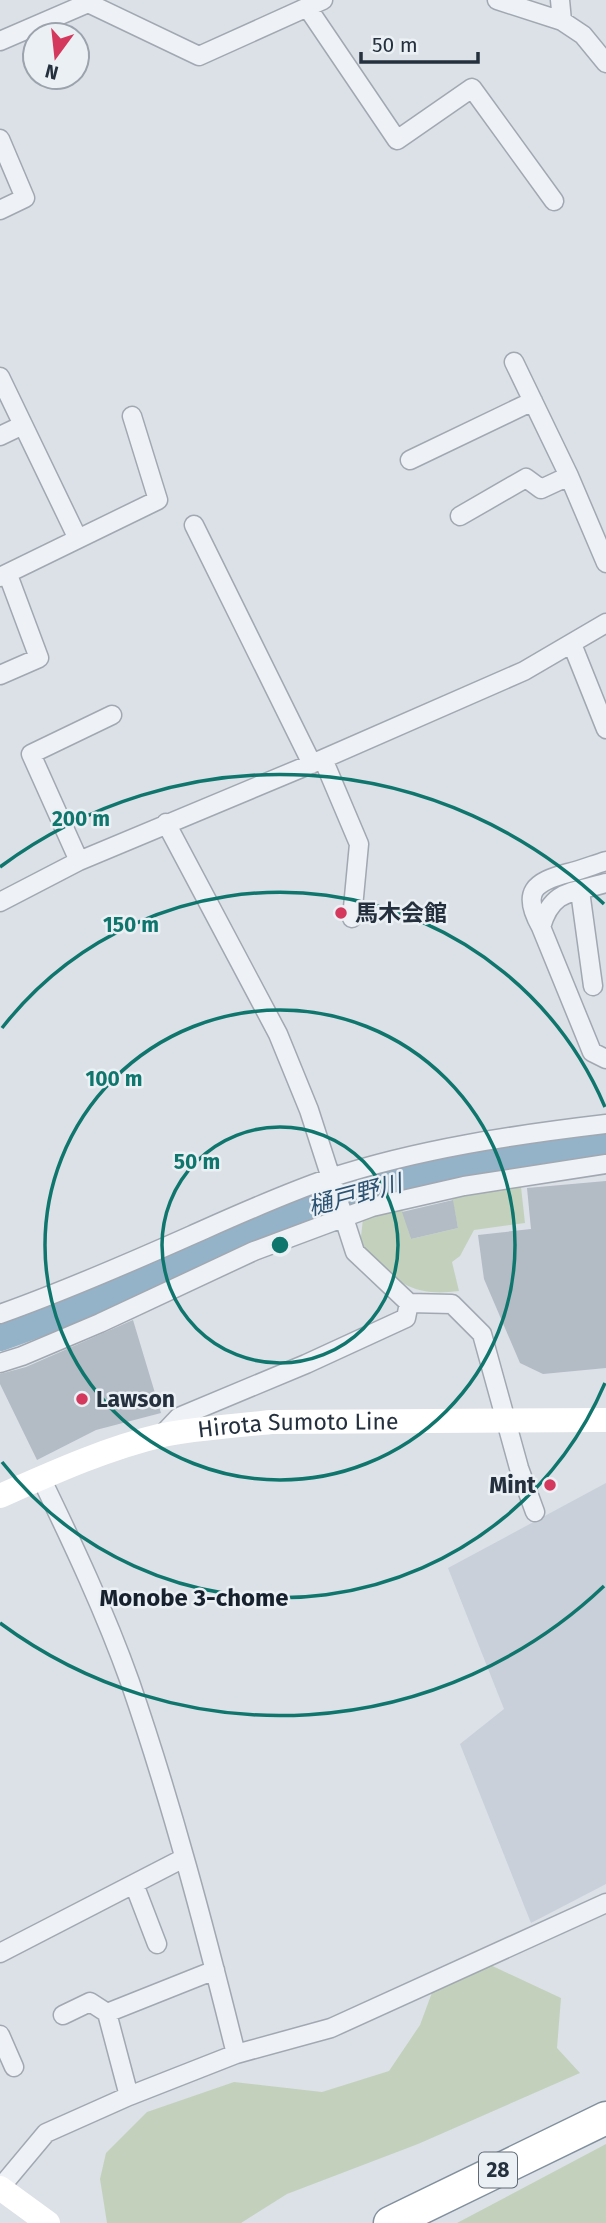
<svg xmlns="http://www.w3.org/2000/svg" width="606" height="2223" font-family="'Fira Sans','Noto Sans JP',sans-serif">
<style>
.built{fill:#c9d0d9}
.green{fill:#c3d1bc}
.lines{fill:none;stroke-linecap:round;stroke-linejoin:round}
.river{stroke:#94b3c9;stroke-width:28}
.building{fill:#b3bbc4}
.street-casing{stroke:#a1a8b1;stroke-width:21}
.highway-casing{stroke:#82909e;stroke-width:35}
.street{stroke:#eef1f5;stroke-width:18}
.secondary{stroke:#fff;stroke-width:24}
.highway{stroke:#fff;stroke-width:32}
.ring{fill:none;stroke:#0f766e;stroke-width:3.5}
.poi-dot{fill:#d4385d;stroke:#ebf0f5;stroke-width:2.5}
.labels{text-anchor:middle;stroke-width:5;stroke-linejoin:round;paint-order:stroke}
.shield{fill:#ebf0f5;stroke:#606a75;stroke-width:2}
.shield-label{font-size:21px;font-weight:bold;fill:#25303e}
.poi-label{font-size:23px;font-weight:bold;fill:#25303e;stroke:#ebf0f5;text-anchor:start}
.street-label{font-size:23px;fill:#25303e;stroke:#ebf0f5}
.water-label{font-size:24px;font-style:italic;fill:#2d5373;stroke:#ebf0f5}
.neighbourhood-label{font-size:24px;font-weight:bold;fill:#17212e;stroke:#ebf0f5}
.centre{fill:#0f766e;stroke:#ebf0f5;stroke-width:3.5}
.ring-label{font-size:21px;text-anchor:middle;font-weight:bold;fill:#0f766e;stroke:#ebf0f5;stroke-width:5;stroke-linejoin:round;paint-order:stroke}
</style>
<rect width="100%" height="100%" fill="#dce1e7"/>
<!-- built -->
<path class="built" d="M606 1483V1884L531 1923 460 1744 504 1709 448 1568Z"/>
<!-- green -->
<path class="green" d="M521 1187 525 1223 474 1230 460 1256 452 1262 459 1291C406 1298 395 1278 360 1245L363 1219 402 1209 411 1239 458 1228 452 1198Z
M484 1962 561 1998 557 2048 580 2073 418 2144 287 2194 241 2223H107L100 2179 106 2153 147 2112 234 2082 322 2092 389 2071 420 2025 437 1979Z
M606 2144V2223H457Z"/>
<g class="lines">
<!-- river -->
<path class="river" d="M0 1337 99 1301 237 1234 304 1208 462 1166 606 1145"/>
</g>
<!-- building -->
<path class="building" d="M606 1181V1368L543 1374 520 1363 484 1279 478 1235 531 1229 527 1188Z
M453 1200 458 1228 411 1239 402 1212Z
M133 1320 161 1413 96 1430 37 1460 0 1384V1374L26 1367Z"/>
<g class="lines">
<!-- street casing -->
<g class="street-casing">
<path id="street" d="M497 0 562 21 583 35 606 63
M560 0 562 21
M307 7 397 140 472 88 554 201
M0 41 88 3 199 56 323 0
M0 139 25 198 0 210
M514 362 569 476 606 563
M0 377 78 539
M0 436 23 425
M410 460 533 401
M460 516 526 478 541 489 569 476
M194 525 312 764
M0 577 158 500 132 416
M572 644 606 729
M0 675 39 658 8 575
M323 759 359 844 352 918
M166 823 278 1034 309 1110 355 1252 409 1303 452 1304 482 1334 519 1468 535 1512
M79 861 31 754 112 715
M606 883C572 893 552 889 541 927L592 1052 606 1059
M580 891 593 986
M0 902 79 861 323 759 524 671 606 623
M541 927C521 892 534 882 568 873 581 870 593 865 606 861
M0 1314C65 1291 129 1263 192 1235 237 1215 283 1194 330 1178 419 1149 513 1135 606 1124
M0 1363 22 1356 100 1323 254 1251 372 1207 464 1186 606 1164
M162 1435 179 1417 306 1364 406 1318 409 1303
M41 1478C73 1544 105 1612 130 1682 172 1804 205 1929 236 2054
M134 1884 157 1944
M0 1953 184 1858
M107 2013 129 2096
M63 2015 90 2002 107 2013 215 1970
M0 2035 14 2067
M0 2188 46 2133 129 2096 236 2054 331 2028 606 1903"/>
</g>
<!-- highway casing -->
<g class="highway-casing">
<path id="highway" d="M390 2223 606 2118"/>
</g>
<!-- street -->
<use href="#street" class="street"/>
<!-- secondary -->
<g class="secondary">
<path id="s1" d="M0 1496C52 1473 107 1448 163 1435 198 1428 235 1426 271 1422L606 1420"/>
<path d="M0 2188 48 2223"/>
</g>
<!-- highway -->
<use href="#highway" class="highway"/>
</g>
<!-- distance rings -->
<g class="ring">
<circle cx="280" cy="1245" r="118"/>
<circle cx="280" cy="1245" r="235"/>
<path d="M605 1383A353 353 0 0 1 2 1462M2 1028A353 353 0 0 1 605 1107"/>
<path d="M604 1586A470 470 0 0 1 0 1623M0 867A470 470 0 0 1 604 904"/>
</g>
<!-- markers -->
<g class="poi-dot">
<circle cx="341" cy="913" r="7"/>
<circle cx="82" cy="1399" r="7"/>
<circle cx="550" cy="1485" r="7"/>
</g>
<g class="labels">
<!-- shield labels -->
<rect class="shield" x="479" y="2152.5" width="38" height="35" rx="5"/>
<g class="shield-label">
<text x="498" y="2177">28</text>
</g>
<!-- poi labels -->
<g class="poi-label">
<text x="355" y="921">馬木会館</text>
<text x="96" y="1407">Lawson</text>
<text x="536" y="1493" text-anchor="end">Mint</text>
</g>
<!-- street labels -->
<g class="street-label">
<text dy="8" stroke="none"><textPath href="#s1" startOffset="310">Hirota Sumoto Line</textPath></text>
</g>
<!-- water labels -->
<g class="water-label">
<text transform="translate(355 1195) rotate(-15)" y="8">樋戸野川</text>
</g>
<!-- neighbourhood labels -->
<g class="neighbourhood-label">
<text x="194" y="1606">Monobe 3-chome</text>
</g>
</g>
<circle cx="280" cy="1245" r="10" class="centre"/>
<g class="ring-label">
<text x="81" y="826">200 m</text>
<text x="131" y="932">150 m</text>
<text x="114" y="1086">100 m</text>
<text x="197" y="1169">50 m</text>
</g>
<!-- north arrow -->
<g transform="translate(56 56) rotate(195)"><circle r="33" fill="#ebf0f5" stroke="#9ca3ac" stroke-width="2"/>
<path d="M0-5L12 26L0 18L-12 26Z" fill="#d4385d"/>
<text y="-10" font-size="19" font-weight="bold" text-anchor="middle" fill="#25303e">N</text>
</g>
<!-- scale -->
<path d="M361 52v10h117v-10" fill="none" stroke="#25303e" stroke-width="3.5"/>
<text x="372" y="52" font-size="21" fill="#25303e" stroke="#ebf0f5" stroke-width="5" paint-order="stroke">50 m</text>
</svg>
